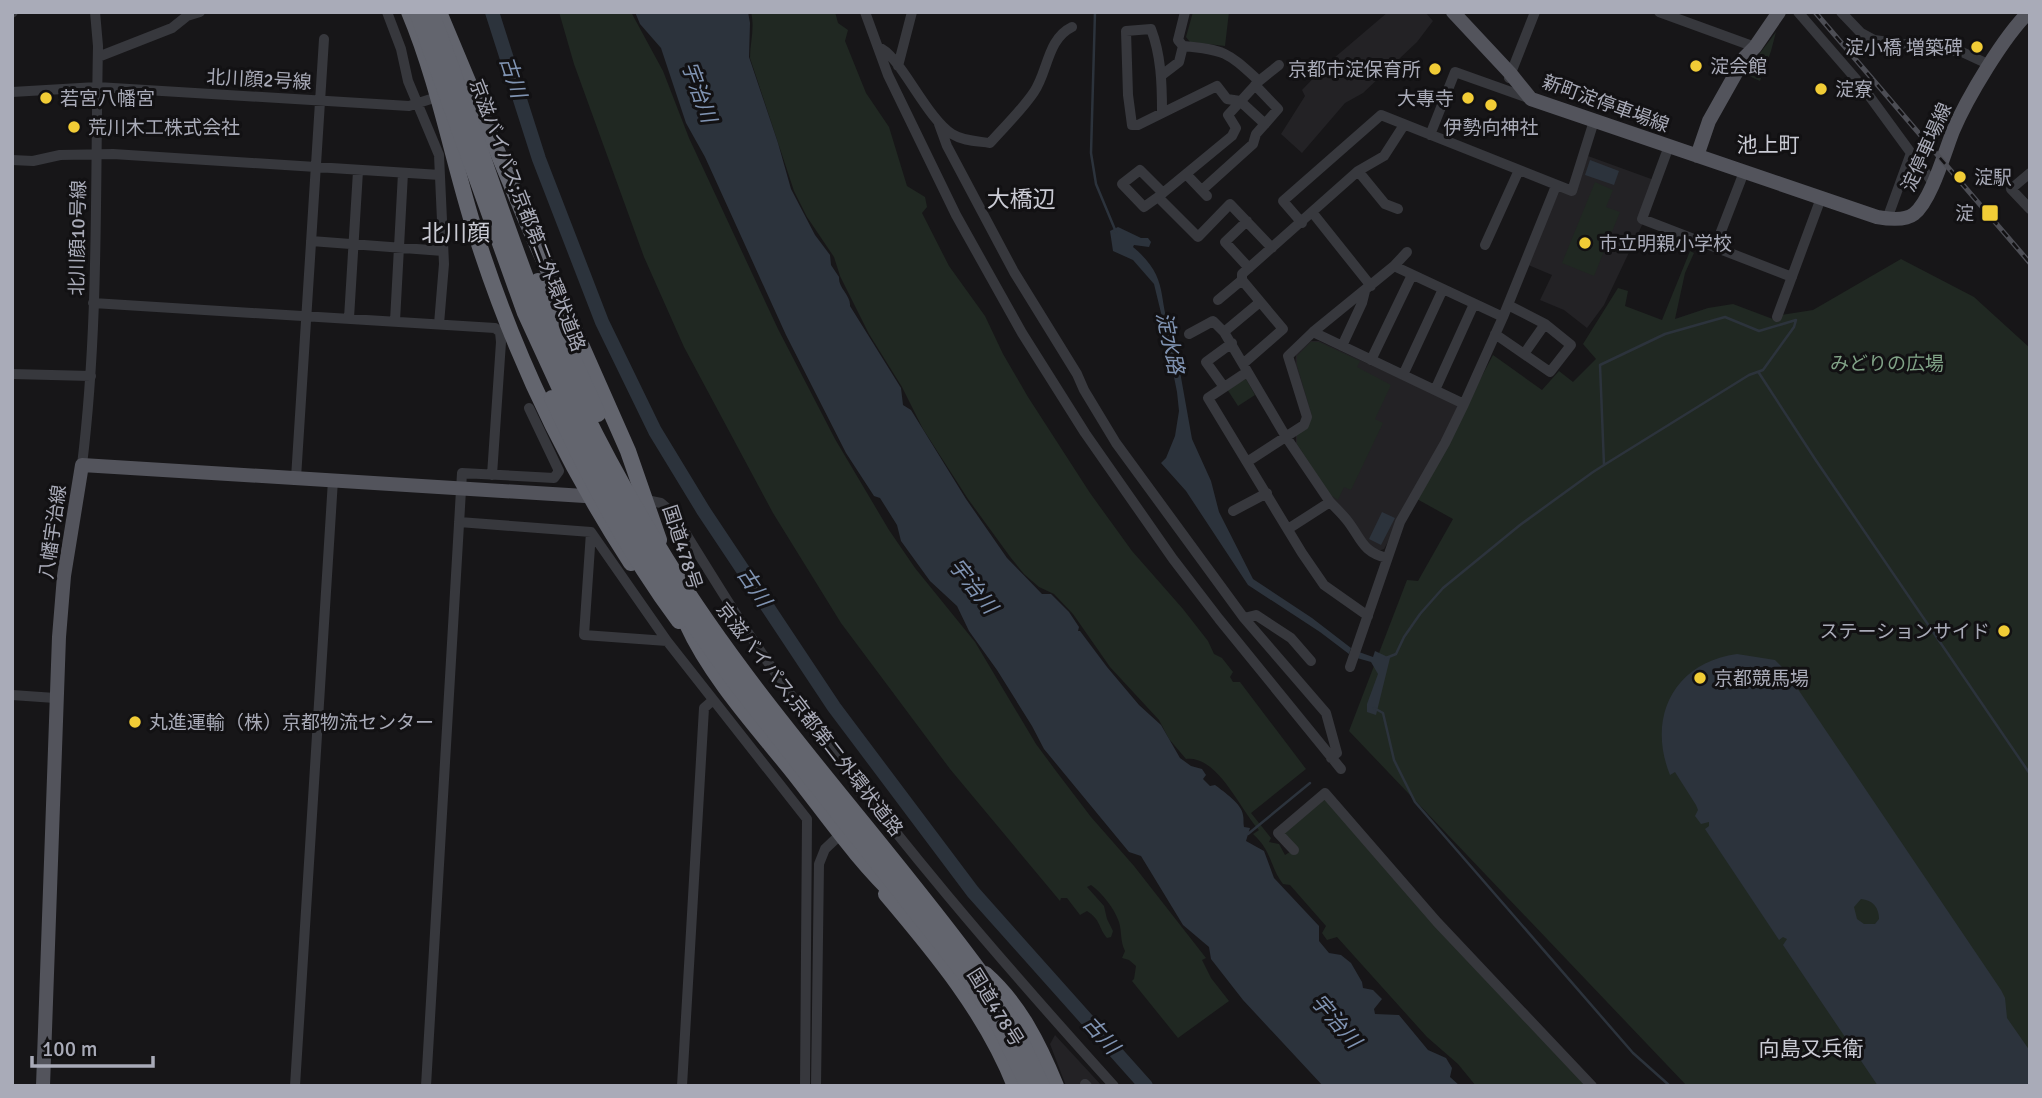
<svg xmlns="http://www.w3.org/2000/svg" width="2042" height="1098" font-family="Signika,'Noto Sans JP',sans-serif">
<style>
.built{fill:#232225}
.green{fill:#202822}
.water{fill:#2c333c;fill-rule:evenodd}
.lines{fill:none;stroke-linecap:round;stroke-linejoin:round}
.stream{stroke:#2c333c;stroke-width:2.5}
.river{stroke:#2c333c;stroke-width:14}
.minor{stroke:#37383d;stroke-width:10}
.major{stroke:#53545c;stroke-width:14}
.highway{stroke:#63656e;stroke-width:16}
.rail-casing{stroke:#4c4d54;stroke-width:5}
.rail{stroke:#121113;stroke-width:2.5;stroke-dasharray:8;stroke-linecap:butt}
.highway-bridge{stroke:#63656e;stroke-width:16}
.poi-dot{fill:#f1cc36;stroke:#121113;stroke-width:2.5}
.labels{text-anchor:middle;stroke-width:6;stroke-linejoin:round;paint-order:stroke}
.poi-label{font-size:19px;fill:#a9abb8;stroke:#121113;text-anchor:start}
.street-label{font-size:19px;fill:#a9abb8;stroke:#121113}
.park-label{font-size:19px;fill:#80a387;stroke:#121113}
.water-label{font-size:21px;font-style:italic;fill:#8094b3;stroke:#121113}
.neighbourhood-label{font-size:21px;fill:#cacbd4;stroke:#121113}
.quarter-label{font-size:23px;fill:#cacbd4;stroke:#121113}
</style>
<rect width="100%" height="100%" fill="#171618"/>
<!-- built -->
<path class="built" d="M1388 12H1425L1433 21 1417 42 1363 93 1345 103 1302 153 1281 134 1305 96 1302 90 1327 64Z
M1588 156 1654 180 1643 223 1604 305 1587 328 1564 310 1540 300 1552 275 1526 264 1561 188 1575 194Z
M1311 341H1319L1457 405 1460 410 1384 549 1378 551 1370 548 1329 495 1296 445V434L1306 427 1295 365 1296 355Z
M1055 1035 1102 1086H1066L1050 1044Z"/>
<!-- green -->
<path class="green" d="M559 12H631L663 71 689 138 778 329 835 439 889 530 915 568 975 642 1036 744 1056 771 1091 817 1134 866 1206 958 1202 960 1211 978 1229 1001 1178 1038 1132 981 1134 979 1136 966 1129 960 1122 958 1125 951C1120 941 1122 932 1119 922 1114 908 1103 894 1091 885L1087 887 1104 906 1107 919 1113 931 1111 937 1107 938C1098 927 1101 920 1087 911L1080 915 1067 898H1061L1060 901 950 769 841 623 773 513 684 347 644 257 574 64Z
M751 12H835L838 23 848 30 845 41 866 93 889 127 907 186 925 197 927 207 922 213 949 266 985 316 1003 354 1028 397 1090 493 1132 551 1183 609 1208 641 1214 654 1222 658 1233 672 1230 677 1233 682H1240L1306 769 1251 813 1271 838 1269 842 1279 844 1285 855 1293 850 1278 833 1325 793 1592 1086H1476L1458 1064 1427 1037 1337 937 1327 940 1322 933 1326 926 1290 885 1283 884C1270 867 1272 851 1253 834L1259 830C1240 810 1218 755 1186 759L1169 739 1159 720 1110 667 1073 614 1054 594 1039 587 1024 574 1011 558 968 499 923 429 902 387 869 334 840 276 834 257 807 217 794 191 750 58C750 42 755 29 751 12Z
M1193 12H1229L1225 46 1190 42 1186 37Z
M1776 32 1771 51 1760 81 1749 76 1751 65Z
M1595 182 1613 190 1606 207 1620 212 1594 276 1562 263Z
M1690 251 1694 253 1685 273 1675 319 1708 308 1733 304 1778 321 1781 315 1813 310 1901 259 1974 297 2030 348V1086H1687L1349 731 1407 580 1418 581 1453 519 1417 499 1493 355 1542 390 1559 371 1573 382 1596 359 1583 344 1618 288 1628 291 1625 306 1662 320Z
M1311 342H1319L1360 361 1357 367 1391 385 1375 419 1383 423 1351 490 1344 487 1338 500 1329 494 1297 444V434L1307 428 1312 416 1297 365V356Z
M1246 379 1255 395 1238 406 1227 389Z"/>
<!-- water -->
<path class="water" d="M635 12H748L750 23 749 57 778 143 791 189 815 235 830 255 831 265 839 277C838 288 851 295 850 306L901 388 903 405 911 410 966 499 1007 558 1042 594H1051L1069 612 1079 627 1078 631H1080L1107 667 1139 705 1161 725 1180 758 1191 766 1202 769 1206 775 1203 779 1210 786 1215 785C1224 792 1242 804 1243 815 1244 819 1243 823 1244 827L1250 828 1246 841 1264 851 1274 878 1319 926V941L1329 953 1341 955 1351 963 1362 982 1363 988 1373 990 1382 999 1374 1009 1375 1014 1399 1015 1428 1050 1446 1058 1452 1068 1450 1077 1460 1086H1323L1243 1000 1211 959 1209 947 1183 925 1141 856 1129 852 1044 749 1032 726 997 670 969 631 957 606 930 581 901 541 897 525 880 498 874 496 846 453 786 335 705 157 686 123 661 48 640 24Z
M1590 160 1619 171 1614 185 1585 175Z
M1118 227 1141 238H1148L1151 242 1149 247 1134 245 1133 247C1173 280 1155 302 1174 338L1192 439 1211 481 1219 512 1253 579 1312 618 1351 648 1349 654 1320 632 1248 585 1186 491 1161 463 1166 458 1175 436 1179 411 1177 392 1162 317 1154 284 1133 260 1113 251 1110 231Z
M1382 512 1395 518 1381 545 1369 539Z
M1375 651 1390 658 1376 715 1367 712V704L1378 674 1371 662 1357 658 1359 652 1373 657Z
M1737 654 1775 660 1785 670 2001 990 2005 998 2007 1018 2030 1051V1086H1878L1783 945 1787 939 1783 937 1779 940 1705 829 1709 826V822L1701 824 1695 816 1698 810 1696 805 1675 772 1670 775C1647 718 1673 663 1737 654ZM1861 899C1873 900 1879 908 1879 919L1875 924H1864L1857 919 1854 907Z"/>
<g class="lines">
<!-- stream -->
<path class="stream" d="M1095 12 1091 153 1096 184 1116 232
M1759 373 1815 459 2030 774
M1386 658 1396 654 1404 637 1420 614 1443 588 1520 525 1593 472 1604 465 1749 375 1763 370 1794 327 1796 320 1759 331 1725 317 1665 334 1600 365 1604 465
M1374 708 1383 713 1394 760 1415 802 1633 1053 1670 1086
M1248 834 1310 783"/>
<!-- river -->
<path class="river" d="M492 12 539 159 602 322 655 431 703 510 834 707 973 892 1146 1086"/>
<!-- minor -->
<path class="minor" d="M387 12 401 49 408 81 439 155 444 264 439 324
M865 12 888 75 956 215 1022 333 1085 433 1173 559 1219 619 1341 769
M1185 12 1178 40 1183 46C1226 50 1227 52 1259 81L1279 65
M1659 12 1755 47
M1798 12 1862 86 1911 153 1887 219
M1841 12 1861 33 1874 40 1962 52 1990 65
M12 13 13 12
M878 47C899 53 926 118 952 134 963 141 977 141 990 143 1004 127 1022 110 1034 92 1048 72 1047 39 1072 27
M98 57 172 28 187 16 200 12
M898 66 912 12
M1162 75 1179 62 1183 46
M1509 78 1535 12
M1259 81 1228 115 1236 128 1232 136 1158 197 1198 237 1230 204 1272 248
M12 92 97 87 409 106 437 97
M1162 111C1162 83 1161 55 1151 29L1126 31 1128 95 1132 125H1138L1217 86 1227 99 1240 101 1265 124
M939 124 947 146 1014 272 1077 374 1084 390 1116 443 1244 618 1326 713 1337 753 1331 758
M1430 135 1455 72 1531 99
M1669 146 1642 219 1792 277
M1911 153 1933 183
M12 160 33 161 60 155 113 154 440 175
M1358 171 1385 204 1398 209
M2030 173 2011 189 2030 209
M1186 174 1207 196
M1202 190 1253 144 1256 134 1278 109 1255 85
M1158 197 1144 207 1122 184 1140 170 1163 193
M1312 212 1371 286
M1247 221 1225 242 1249 268
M1302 223 1283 201 1381 115 1572 191 1594 121
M311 241 443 251
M1485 245 1519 170
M1715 247 1744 172
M1394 266 1503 317
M1218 300 1242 280
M93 303 495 328 500 332 501 342 492 475
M1777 317 1821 198
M349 318 358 171
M395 321 403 173
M1224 332 1260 302
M1313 332 1464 404
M1189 334 1213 321 1224 332 1286 437 1330 502 1288 529
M1495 334 1550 372 1571 345 1545 324 1508 305
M1342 346 1362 303 1365 291
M1524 354 1545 324
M1371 360 1412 275
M1244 363 1283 329 1242 280V274L1358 171 1384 156 1404 125
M1247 372 1208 398 1302 553 1324 585 1368 616
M12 374 91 376
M1403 375 1443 289
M1224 387 1206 362 1232 343
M1435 390 1474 304
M1247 462 1304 425 1307 417 1288 356 1313 332 1394 266 1407 252
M82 465C99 326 95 186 98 46L95 12
M296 478 324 39
M646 500 661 503 673 513C711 574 748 636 791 695 890 832 1000 960 1114 1086
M1330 502C1335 507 1341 513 1346 519 1361 537 1361 552 1387 558
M1233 511 1267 493
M459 522 591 532 667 641 807 819 805 1086
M591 532 584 635 667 641
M1244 618 1256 615 1291 638 1311 661
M1350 667 1400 522 1445 443 1464 404 1503 317 1556 186
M12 695 55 698
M1294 850 1278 833 1325 793 1437 922 1592 1086
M1085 1084 1087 1086
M295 1086 333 480
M426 1086 462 473 554 478 559 471 529 408
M682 1086 704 708 712 701
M816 1086 819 864 825 849 843 832"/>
<!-- major -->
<path class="major" d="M1453 12 1510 73 1531 99 1877 217C1888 219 1905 221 1914 214 1931 201 1945 151 1953 131 1967 98 2004 36 2029 12
M1697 156 1709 121 1745 57 1755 47 1779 12
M43 1086 59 637 64 576 82 465 601 497"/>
<!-- highway -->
<path class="highway" d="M409 12C441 88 454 170 480 247 516 357 568 466 631 563
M439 12 526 220 628 451 659 540
M687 624C711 677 757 727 793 772 827 815 859 862 899 899
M886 894C936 953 986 1013 1015 1086
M985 974C1019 1004 1039 1044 1056 1086"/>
<!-- rail casing -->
<g class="rail-casing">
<path id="rail" d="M1815 12 2030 263"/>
</g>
<!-- rail -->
<use href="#rail" class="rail"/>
<!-- highway-bridge -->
<path class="highway-bridge" d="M417 12 525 313 577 426 629 522 684 611 737 685 972 983 1000 1027 1028 1086
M431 12C468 109 498 207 536 304 571 392 616 478 666 559 758 708 880 835 983 976L1011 1020 1042 1086
M538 281 598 414
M552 398C588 476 627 551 679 621"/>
</g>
<!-- markers -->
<g class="poi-dot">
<circle cx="1977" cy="47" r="7"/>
<circle cx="1696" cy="66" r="7"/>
<circle cx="1435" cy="69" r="7"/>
<circle cx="1821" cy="89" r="7"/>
<circle cx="46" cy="98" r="7"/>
<circle cx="1468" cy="98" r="7"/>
<circle cx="1491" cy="105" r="7"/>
<circle cx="74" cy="127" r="7"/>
<circle cx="1960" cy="177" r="7"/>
<rect x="1981" y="204" width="18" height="18" rx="3.5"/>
<circle cx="1585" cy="243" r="7"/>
<circle cx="2004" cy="631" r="7"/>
<circle cx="1700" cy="678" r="7"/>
<circle cx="135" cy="722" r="7"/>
</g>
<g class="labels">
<!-- poi labels -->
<g class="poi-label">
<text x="1963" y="54" text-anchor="end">淀小橋 増築碑</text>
<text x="1710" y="73">淀会館</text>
<text x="1421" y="76" text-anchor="end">京都市淀保育所</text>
<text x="1835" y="96">淀寮</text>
<text x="60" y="105">若宮八幡宮</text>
<text x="1454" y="105" text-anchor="end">大專寺</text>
<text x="88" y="134">荒川木工株式会社</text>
<text x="1491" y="134" text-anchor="middle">伊勢向神社</text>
<text x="1974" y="184">淀駅</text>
<text x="1974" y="220" text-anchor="end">淀</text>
<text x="1599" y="250">市立明親小学校</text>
<text x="1990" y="638" text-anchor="end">ステーションサイド</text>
<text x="1714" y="685">京都競馬場</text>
<text x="149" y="729">丸進運輸（株）京都物流センター</text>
</g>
<!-- street labels -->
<g class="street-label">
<text transform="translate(259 79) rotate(3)" y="7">北川顔2号線</text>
<text transform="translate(1606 103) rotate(20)" y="7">新町淀停車場線</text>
<text transform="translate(1926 147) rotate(-66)" y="7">淀停車場線</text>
<text transform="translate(528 215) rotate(69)" y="7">京滋バイパス;京都第二外環状道路</text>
<text transform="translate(77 238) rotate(-89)" y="7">北川顔10号線</text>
<text transform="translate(52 532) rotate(-82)" y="7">八幡宇治線</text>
<text transform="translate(683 547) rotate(72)" y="7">国道478号</text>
<text transform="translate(810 719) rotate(52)" y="7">京滋バイパス;京都第二外環状道路</text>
<text transform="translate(996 1007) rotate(58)" y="7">国道478号</text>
</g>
<!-- park labels -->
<g class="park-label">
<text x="1887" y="370">みどりの広場</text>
</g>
<!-- water labels -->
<g class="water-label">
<text transform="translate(513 77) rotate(72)" y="7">古川</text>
<text transform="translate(699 92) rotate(70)" y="7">宇治川</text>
<text transform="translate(1170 343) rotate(78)" y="7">淀水路</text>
<text transform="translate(973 586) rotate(52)" y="7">宇治川</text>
<text transform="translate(754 587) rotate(56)" y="7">古川</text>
<text transform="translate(1336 1021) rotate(49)" y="7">宇治川</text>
<text transform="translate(1101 1035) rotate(48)" y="7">古川</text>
</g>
<!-- neighbourhood labels -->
<g class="neighbourhood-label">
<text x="1768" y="152">池上町</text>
<text x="1811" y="1056">向島又兵衛</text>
</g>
<!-- quarter labels -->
<g class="quarter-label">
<text x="1021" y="207">大橋辺</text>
<text x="456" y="241">北川顔</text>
</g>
</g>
<!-- border -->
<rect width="2042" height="1098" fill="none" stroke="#a9abb8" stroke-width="28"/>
<!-- scale -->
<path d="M32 1056v10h121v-10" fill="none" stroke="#a9abb8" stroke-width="3.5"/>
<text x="42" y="1056" font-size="21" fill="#a9abb8" stroke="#121113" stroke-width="5" paint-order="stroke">100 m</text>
</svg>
